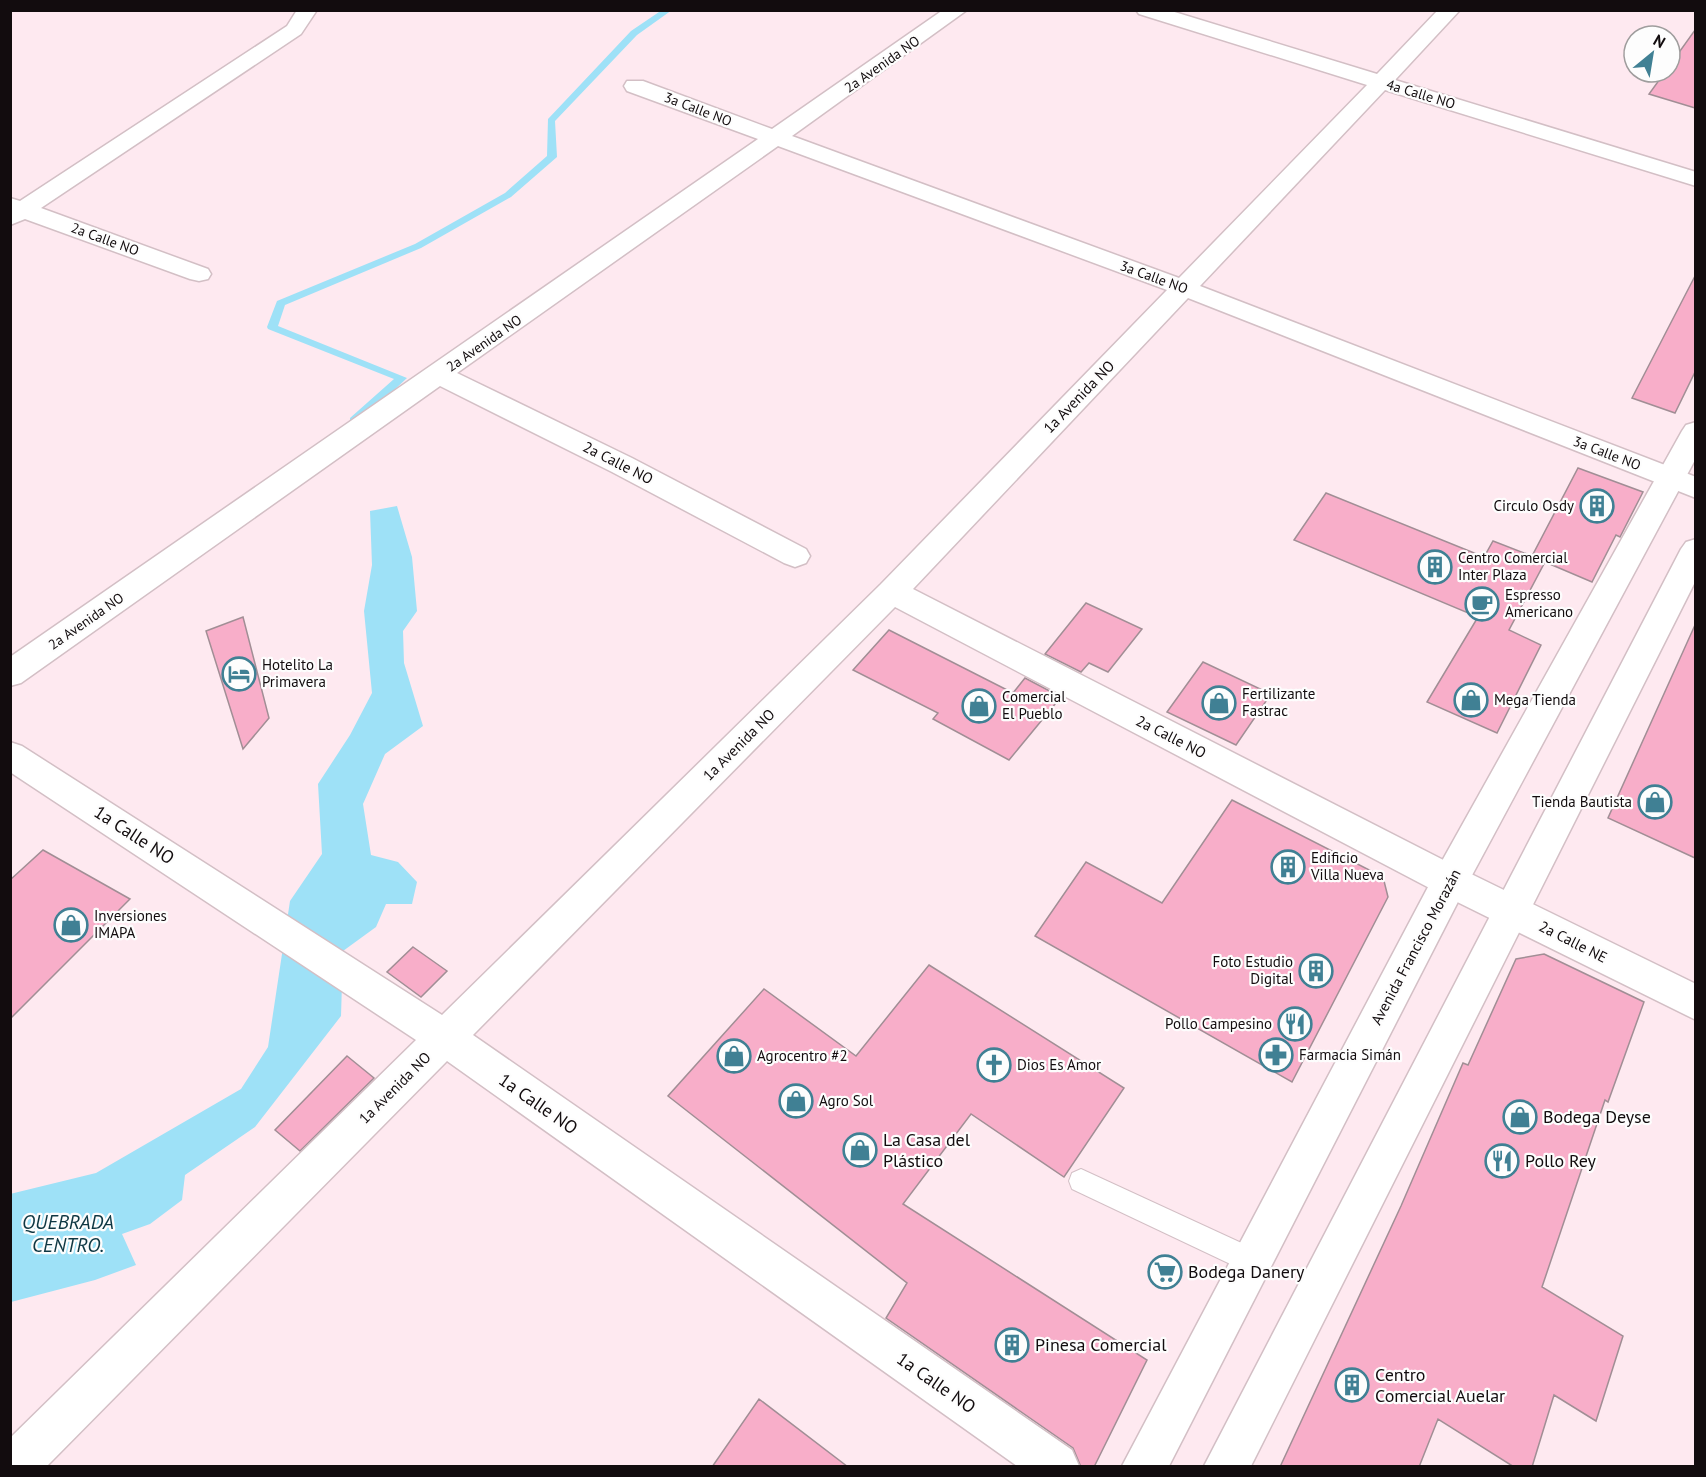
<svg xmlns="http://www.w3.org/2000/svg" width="1706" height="1477" font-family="'PT Sans',sans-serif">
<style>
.water{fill:#9ee1f7}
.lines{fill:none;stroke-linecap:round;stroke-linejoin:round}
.stream{fill:#9ee1f7;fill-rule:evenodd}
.building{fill:#f8aec9;stroke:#a18e95;stroke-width:1.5}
.lane-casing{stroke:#d3bfc5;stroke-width:2}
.street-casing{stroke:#d3bfc5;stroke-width:3}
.secondary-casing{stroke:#d3bfc5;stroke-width:3}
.lane{fill:#fff;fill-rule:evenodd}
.street{fill:#fff;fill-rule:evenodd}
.secondary{fill:#fff;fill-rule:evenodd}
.labels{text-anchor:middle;stroke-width:4.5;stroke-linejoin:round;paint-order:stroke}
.far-street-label{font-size:14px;fill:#120c0e;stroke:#fdfdfd}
.street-label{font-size:15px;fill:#120c0e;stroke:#fdfdfd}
.poi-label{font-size:15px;fill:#120c0e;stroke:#fdfdfd;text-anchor:start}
.near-street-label{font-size:18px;fill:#120c0e;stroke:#fdfdfd}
.near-poi-label{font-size:18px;fill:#120c0e;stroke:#fdfdfd;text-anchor:start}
.near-water-label{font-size:20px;font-style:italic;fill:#0e3743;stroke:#fdfdfd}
</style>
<rect width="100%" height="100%" fill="#fee9f0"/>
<!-- water -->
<path class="water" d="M397 506 412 557 417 611 403 631 404 663 423 726 385 754 363 804 371 855 398 862 417 882 412 904H386L376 927 343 951 341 1016 255 1127 185 1175 182 1200 150 1224 122 1234 136 1265 95 1280 11 1302 10 1194 96 1173 241 1089 268 1047 290 901 322 854 318 784 350 735 372 693 364 611 372 565 370 511Z"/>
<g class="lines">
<!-- stream -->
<path class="stream" d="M662 10H672L637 35 555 121 557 157 511 197 421 248 285 305 278 326 407 378 358 424H350V418L394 379 268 329 267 327 277 301 415 244 505 193 547 156 548 119 631 31Z"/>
</g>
<!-- building -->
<path class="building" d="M1695 30V108L1649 94 1665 72H1670V65Z
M1695 276V372L1675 413 1632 398Z
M1578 468 1643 492 1620 537 1616 535 1592 582 1545 562 1509 630 1541 645 1497 733 1427 702 1478 617 1294 540 1326 493 1484 557 1493 541 1532 556Z
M1086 603 1142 629 1108 672 1089 663 1081 672 1045 654Z
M243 617 269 718 243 749 206 631Z
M1695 625V858L1608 818Z
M889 630 1013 693 1025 678 1061 697 1009 760 933 719 938 713 853 670Z
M1203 662 1271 694 1236 745 1167 712Z
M1232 800 1383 877 1388 897 1292 1082 1035 936 1086 862 1162 903Z
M43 850 130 899 10 1019V880Z
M413 947 447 971 421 997 387 972Z
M1544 954 1644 1002 1608 1102 1605 1100 1542 1287 1623 1336 1596 1421 1554 1395 1532 1467H1514L1438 1419 1419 1467H1280L1401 1206 1463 1063 1468 1065 1516 959Z
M929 965 1124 1088 1064 1177 971 1114 903 1204 1147 1360 1094 1467H1081L1073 1448 886 1318 907 1283 668 1096 764 989 856 1056Z
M347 1056 374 1078 300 1151 275 1130Z
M759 1399 848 1467H712Z"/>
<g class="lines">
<!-- lane casing -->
<g class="lane-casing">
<path id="lane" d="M1081 1169 1261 1252 1265 1261 1261 1270 1252 1274 1243 1270 1072 1189 1069 1181 1072 1173Z"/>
</g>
<!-- street casing -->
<g class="street-casing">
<path id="street" d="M297 10H317L301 34 41 208 208 269 211 274 208 279 199 281 190 279 25 219 10 225V198L20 201 287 26Z
M943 10H967L792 136 1179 278 1367 85 1139 14 1136 10H1168L1377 74 1438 10H1460L1395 80 1696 172V186L1385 90 1200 286 1696 477V498L1188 298 913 589 1463 870 1696 984V1020L1437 892 895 607 473 1035 1072 1450 1079 1466H1017L447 1061 47 1466H10V1438L416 1040 10 772V742L22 746 442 1015 881 584 1167 290 778 146 457 373 632 458 806 549 810 556 806 563 795 567 784 563 612 472 440 386 21 683 10 686V657L758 139 627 91 624 86 627 81H643L772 129Z"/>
</g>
<!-- secondary casing -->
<g class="secondary-casing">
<path id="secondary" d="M1696 422V458L1463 892 1169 1466H1122L1437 870 1682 431 1686 425Z
M1696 539V580L1251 1466H1204L1681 549 1686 542Z"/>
</g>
<!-- lane -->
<use href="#lane" class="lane"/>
<!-- street -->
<use href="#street" class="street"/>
<!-- secondary -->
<use href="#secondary" class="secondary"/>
</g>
<!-- icons -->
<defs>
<g id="building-ring" transform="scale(1.725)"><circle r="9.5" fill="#fdfdfd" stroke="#408094" stroke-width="1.5"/><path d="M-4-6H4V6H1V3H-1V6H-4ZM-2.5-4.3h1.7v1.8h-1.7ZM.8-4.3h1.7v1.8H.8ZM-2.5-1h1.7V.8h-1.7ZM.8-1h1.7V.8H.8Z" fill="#408094"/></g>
<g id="cafe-ring" transform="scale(1.725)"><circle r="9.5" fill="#fdfdfd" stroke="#408094" stroke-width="1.5"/><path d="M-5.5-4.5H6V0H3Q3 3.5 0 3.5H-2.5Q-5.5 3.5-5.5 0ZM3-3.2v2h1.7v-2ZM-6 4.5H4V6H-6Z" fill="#408094"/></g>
<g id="hotel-ring" transform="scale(1.725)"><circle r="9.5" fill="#fdfdfd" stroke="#408094" stroke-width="1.5"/><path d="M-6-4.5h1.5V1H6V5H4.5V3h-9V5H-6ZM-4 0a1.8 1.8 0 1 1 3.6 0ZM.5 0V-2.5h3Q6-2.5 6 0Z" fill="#408094"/></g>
<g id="shop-ring" transform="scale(1.725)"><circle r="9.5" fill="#fdfdfd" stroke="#408094" stroke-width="1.5"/><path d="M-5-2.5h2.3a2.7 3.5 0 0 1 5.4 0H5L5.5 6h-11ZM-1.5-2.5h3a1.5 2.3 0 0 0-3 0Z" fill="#408094"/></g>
<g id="restaurant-ring" transform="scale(1.725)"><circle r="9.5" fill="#fdfdfd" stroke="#408094" stroke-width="1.5"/><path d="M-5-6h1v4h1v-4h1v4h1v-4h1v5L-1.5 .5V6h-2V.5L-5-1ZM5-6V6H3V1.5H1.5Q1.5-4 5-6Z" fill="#408094"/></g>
<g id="pharmacy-ring" transform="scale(1.725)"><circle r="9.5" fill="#fdfdfd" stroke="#408094" stroke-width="1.5"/><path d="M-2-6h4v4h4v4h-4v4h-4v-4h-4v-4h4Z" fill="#408094"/></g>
<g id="church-ring" transform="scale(1.725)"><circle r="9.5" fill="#fdfdfd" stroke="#408094" stroke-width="1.5"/><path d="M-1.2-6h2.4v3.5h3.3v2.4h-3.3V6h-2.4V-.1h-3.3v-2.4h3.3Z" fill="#408094"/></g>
<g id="supermarket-ring" transform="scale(1.725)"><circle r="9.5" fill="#fdfdfd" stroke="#408094" stroke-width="1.5"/><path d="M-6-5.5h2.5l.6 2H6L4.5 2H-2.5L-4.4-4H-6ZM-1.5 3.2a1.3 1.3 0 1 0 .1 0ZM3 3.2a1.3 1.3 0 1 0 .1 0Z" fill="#408094"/></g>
</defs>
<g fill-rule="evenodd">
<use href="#building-ring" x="1597" y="506"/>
<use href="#building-ring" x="1435" y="567"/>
<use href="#cafe-ring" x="1482" y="604"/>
<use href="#hotel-ring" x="239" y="674"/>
<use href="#shop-ring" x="1471" y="700"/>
<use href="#shop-ring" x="1219" y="703"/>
<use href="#shop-ring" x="979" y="706"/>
<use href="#shop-ring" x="1655" y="802"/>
<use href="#building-ring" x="1288" y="867"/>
<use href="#shop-ring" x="71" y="925"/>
<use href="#building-ring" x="1316" y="971"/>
<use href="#restaurant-ring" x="1295" y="1024"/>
<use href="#pharmacy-ring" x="1276" y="1055"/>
<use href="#shop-ring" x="734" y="1056"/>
<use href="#church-ring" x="994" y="1065"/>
<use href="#shop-ring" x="796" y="1101"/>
<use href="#shop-ring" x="1520" y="1117"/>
<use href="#shop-ring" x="860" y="1150"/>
<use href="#restaurant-ring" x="1502" y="1161"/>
<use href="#supermarket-ring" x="1165" y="1272"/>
<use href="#building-ring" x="1012" y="1345"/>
<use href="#building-ring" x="1352" y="1385"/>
</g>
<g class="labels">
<!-- far-street labels -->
<g class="far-street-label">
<text transform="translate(882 64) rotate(-35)" y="5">2a Avenida NO</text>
<text transform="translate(1421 94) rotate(17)" y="5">4a Calle NO</text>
<text transform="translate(698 109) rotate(21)" y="5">3a Calle NO</text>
<text transform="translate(105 239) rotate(20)" y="5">2a Calle NO</text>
<text transform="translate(1154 277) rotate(20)" y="5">3a Calle NO</text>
<text transform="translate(484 343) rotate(-35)" y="5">2a Avenida NO</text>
<text transform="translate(1607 453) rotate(21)" y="5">3a Calle NO</text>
<text transform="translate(86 621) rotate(-35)" y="5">2a Avenida NO</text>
</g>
<!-- street labels -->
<g class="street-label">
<text transform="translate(1079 397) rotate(-46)" y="5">1a Avenida NO</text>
<text transform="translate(618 463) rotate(27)" y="5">2a Calle NO</text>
<text transform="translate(1171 737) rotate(27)" y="5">2a Calle NO</text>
<text transform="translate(739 745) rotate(-45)" y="5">1a Avenida NO</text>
<text transform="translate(1573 942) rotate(27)" y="5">2a Calle NE</text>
<text transform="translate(1416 947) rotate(-62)" y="5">Avenida Francisco Morazán</text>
<text transform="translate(395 1088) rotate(-45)" y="5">1a Avenida NO</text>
</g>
<!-- poi labels -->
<g class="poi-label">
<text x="1574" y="511" text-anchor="end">Circulo Osdy</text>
<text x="1458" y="563">Centro Comercial<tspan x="1458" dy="17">Inter Plaza</tspan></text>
<text x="1505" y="600">Espresso<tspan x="1505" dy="17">Americano</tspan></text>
<text x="262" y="670">Hotelito La<tspan x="262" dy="17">Primavera</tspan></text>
<text x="1242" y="699">Fertilizante<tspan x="1242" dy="17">Fastrac</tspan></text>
<text x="1002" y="702">Comercial<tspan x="1002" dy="17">El Pueblo</tspan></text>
<text x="1494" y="705">Mega Tienda</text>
<text x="1632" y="807" text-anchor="end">Tienda Bautista</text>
<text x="1311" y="863">Edificio<tspan x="1311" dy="17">Villa Nueva</tspan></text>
<text x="94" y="921">Inversiones<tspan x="94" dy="17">IMAPA</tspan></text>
<text x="1293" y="967" text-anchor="end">Foto Estudio<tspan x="1293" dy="17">Digital</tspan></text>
<text x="1272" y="1029" text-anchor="end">Pollo Campesino</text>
<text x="1299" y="1060">Farmacia Simán</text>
<text x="757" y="1061">Agrocentro #2</text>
<text x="1017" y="1070">Dios Es Amor</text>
<text x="819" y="1106">Agro Sol</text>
</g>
<!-- near-street labels -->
<g class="near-street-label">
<text transform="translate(134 835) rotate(33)" y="6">1a Calle NO</text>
<text transform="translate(538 1104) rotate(35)" y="6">1a Calle NO</text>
<text transform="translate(936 1383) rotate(35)" y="6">1a Calle NO</text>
</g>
<!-- near-poi labels -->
<g class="near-poi-label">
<text x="1543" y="1123">Bodega Deyse</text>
<text x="883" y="1146">La Casa del<tspan x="883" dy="21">Plástico</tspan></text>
<text x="1525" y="1167">Pollo Rey</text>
<text x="1188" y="1278">Bodega Danery</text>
<text x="1035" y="1351">Pinesa Comercial</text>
<text x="1375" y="1381">Centro<tspan x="1375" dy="21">Comercial Auelar</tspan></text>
</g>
<!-- near-water labels -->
<g class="near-water-label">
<text x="68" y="1229">QUEBRADA<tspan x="68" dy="23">CENTRO.</tspan></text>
</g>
</g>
<!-- border -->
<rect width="1706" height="1477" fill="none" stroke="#120c0e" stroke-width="24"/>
<!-- north arrow -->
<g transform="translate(1652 54) rotate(30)"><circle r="28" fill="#fdfdfd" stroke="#9f9d9d" stroke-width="1.5"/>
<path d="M0-4.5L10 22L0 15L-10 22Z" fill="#408094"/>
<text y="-9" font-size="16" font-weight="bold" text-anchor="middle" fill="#120c0e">N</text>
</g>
</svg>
